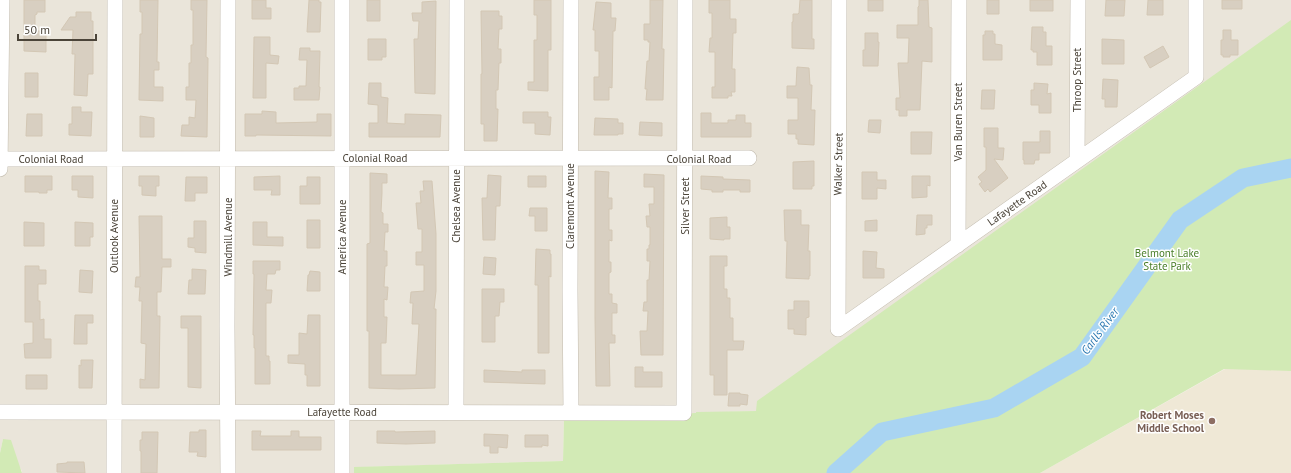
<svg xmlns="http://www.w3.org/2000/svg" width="1291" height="473" font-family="'PT Sans',sans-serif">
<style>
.residential{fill:#eae5da}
.education{fill:#efe8d6}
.green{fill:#d2eab5}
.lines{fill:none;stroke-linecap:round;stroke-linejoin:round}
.river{stroke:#a9d4f2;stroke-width:19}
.building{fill:#d8cfc1;stroke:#d3c7b4}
.minor-casing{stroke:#c2bbae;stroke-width:16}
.minor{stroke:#fff;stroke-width:15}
.education-dot{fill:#8d6e63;stroke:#fff;stroke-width:1.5}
.labels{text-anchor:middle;stroke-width:3;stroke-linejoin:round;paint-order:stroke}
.street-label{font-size:11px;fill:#4b4439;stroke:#fff}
.park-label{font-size:11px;fill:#4a7f2a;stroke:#fff}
.education-label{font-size:11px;font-weight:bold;fill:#785e54;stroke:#fff;text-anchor:end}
.water-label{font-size:12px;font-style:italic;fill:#2e7ab2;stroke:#fff}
</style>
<rect width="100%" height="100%" fill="#f6f3ec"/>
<!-- residential -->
<path class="residential" d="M0 0H1291V25L758 411 564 417 563 461 364 467V473H22V471L3 439 0 453Z"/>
<!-- education -->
<path class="education" d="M1291 330V473H1040L1225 369Z"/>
<!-- green -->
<path class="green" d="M1291 20V371L1224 369 1040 473H354V467L563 461 564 417 696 413V412L756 411 757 401Z
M3 439 11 440 22 473H0V453Z"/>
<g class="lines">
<!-- river -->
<path class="river" d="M836 473 882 432 994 408 1082 357 1180 220 1243 178 1291 168"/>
</g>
<!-- building -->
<path class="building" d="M24 0H45V12H37V14L35 15V31H46V52L24 51Z
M140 0H158L157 62H159V70H154V87H163V101L139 100 140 34H142V12H140Z
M191 0H207L206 57 208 58 207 137 181 136 182 125H189V117L195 118 196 100H186V87H189V63H191V45H193V10H191Z
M252 0H266V8H271V19H252Z
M309 0H319V2H321L320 32H307Z
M367 0H380V21H367Z
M534 0H551V50H548V91L528 90V82H534V40H537V15H534Z
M650 0H663L662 49H664L663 100H646L647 89H645L647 61H649L650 42H648V40H644V24H650Z
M709 0H730V19H736V33H733L732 69H735V92H731L732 96H728V98H712V87H715V52H709L710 38H712V13H709Z
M800 0H812V39H814V49L792 48V22H793V14H798L799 13Z
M868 0H883V11H868Z
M919 0H928L929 27 932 28V62L922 61 920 110H907V116H899V110H896V98H900L898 63H908L909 38H897V25H918V7L919 6Z
M987 0H999V14H987Z
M1030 0H1053V11H1030Z
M1106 0H1125L1124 16H1105Z
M1148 0H1163V15H1147Z
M1222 0H1242V9H1222Z
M436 1 435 94 415 93 414 39H418L419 21H413L412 13H422V2Z
M596 2 611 3V18H616L615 31H613L612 88 609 87V100H594V77H599V51H595V30H593Z
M481 11H499V16H502V29H499L498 49H501V63H499L498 90H496V109H498L497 141H484V124H481V74H482Z
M76 12H91V21H93V74H88L87 96 74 95 75 54H72L73 30H61L70 17H76Z
M1032 27H1043V32H1046V46H1052V65H1037V52H1033V50H1031Z
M1223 30H1231V40H1238V55H1230V57H1223V55H1221V40H1223Z
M985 31H993V34H995V44L1002 45V60H983V35H985Z
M865 33H878V42H879L878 66H863V50H865Z
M254 37H270V55L279 56 278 64 266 63V98H253Z
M368 39H386V57H382V60H368Z
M1102 39 1124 40V64H1102Z
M1163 46 1169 57 1150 68 1144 57Z
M300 48H310V51H320L319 87H320L319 100H294V88H299V86H306L307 60H299Z
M797 67 809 68 810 85H812L811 110H815L814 145 798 144V139H796V134H788V120H798V98H787V86H796Z
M25 73H38V97H25Z
M1103 79 1118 80 1117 107H1105V99H1102Z
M369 83H381V97L388 98 387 123 405 124V114L441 115 440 137H369V123H378V105L368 104Z
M1034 83 1048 84 1047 94 1051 93V113H1039V105H1031V90H1034Z
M982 90H995L994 109H981Z
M72 107H81V112H92L91 136 69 135V124H72Z
M262 111 276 112V123L317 122V114H331V136L256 135V136H245V114H262Z
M523 112H548V117H551L550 135 535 134V123H523Z
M701 113H711V123H728V120H736V115H745V123H751V137H701Z
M27 114H42V136H26Z
M140 116 154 118V137H140Z
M595 118 618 119V123H623V134H618V135H594Z
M869 120H881L880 133 868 132Z
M640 122 662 123V136L639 135Z
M984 128H998V148H1004L1003 160 994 159 1008 178 990 192 988 189 985 192 979 184 982 182 978 177 986 170V147H984Z
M1040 131H1050V153H1039V160H1035L1034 164H1024V160H1023V142H1040Z
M911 132H932L931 154H911Z
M814 161V186H812V189H793V162Z
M595 171 609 172 608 198H612V209H609V230H612V241L609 240V262H611V272L609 273V294H612V303L617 304V313H612V335H615V343H609L610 386H596L595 317Z
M862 172H877V180H886V189L877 188V199H862Z
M370 173 387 174V183H382V193L381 212 383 213V224H388V232H385L384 251H387V266H385L384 287H388L387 300 384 299V317H387L386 343H381V375H416L419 324H412L413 303H410L411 292 424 291V265H416V252H422V229H418L416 203H421L420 191H424L423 181H432L436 234V291L434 309H436L435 388 399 389 369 388V331H367V244L370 243Z
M644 174 664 175 663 355H641L640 331H647L648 311H643L644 302H647V280H649L650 261H647V249H649V245H650V227H647L646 216H650L649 204H654V187H644Z
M488 175 501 176 500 206H496L495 240H483L482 198H487Z
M25 176H52V190H47V193H39V192H25Z
M72 176H93V198L78 197V190H72Z
M139 176H159V186H156V196L142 195V186H139Z
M280 176V195H271L272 190H254V177Z
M528 176H546V187H528Z
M701 176 723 177V179L750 180V192H740V190H723V192H712V190L701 189Z
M912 176H930V186L927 185V197L912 198Z
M186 177H207V193H195V201H185Z
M307 177H320V204H300V186H307Z
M530 208H547V231H535V216H529Z
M784 210H801V225H809L808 251H810V276H809V279L786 278 787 241H785Z
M917 215H932V225H927V228H925V234L916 235Z
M139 216H162V259H171V267H162L161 292H157V316H160L159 388H140V379L145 380 146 344 141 343 142 301H139L140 287H135L136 277H140Z
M727 217V227H730V239H724V240L710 239V218Z
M307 220H320V248H307Z
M877 220V231H865V221Z
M194 221H206V253L195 252V248L188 247V238H194Z
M24 222 44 223V246H24Z
M75 222 93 223V237H90V246H75Z
M253 222H267V237H283V246L253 245Z
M536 249 550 250V254H551V277L549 276V353H538V285H535Z
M863 251 877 252 876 268 884 269V278H863Z
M710 256H727V266H724V289H727V298H730V318H733V341H744L743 350H727V395H714V375H710Z
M484 257 496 258 495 275 483 274Z
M253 261H280V270H276L275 274H267L266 290H272L271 303H266V356H269V361H270V384H255V348H254V335H253L254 274H253Z
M25 266H39V270H46V284H38V301H40V320L44 319V339H51V358H25L24 344 33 343V322H25Z
M192 269 206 270 205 294H188L189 280H192Z
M80 270 93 271 92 293 79 292Z
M310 271 320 272V291H307L308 275H309Z
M482 289H504V302H500L499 316H495V342H482Z
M794 301H809V317L806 318V335L794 334V329H788V310H794Z
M75 315H93V323H87V344H74Z
M308 315H320V386H307V375H305V364L288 363V355H299V333L307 334Z
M181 316H201V388L188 387V328H181Z
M81 360H93L92 388H79V365L81 366Z
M635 367H643V372H662V387H635Z
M484 370 522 372V370H545V384L484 382Z
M26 375H47V389H26Z
M729 393H740V394L748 395 747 405 740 404V406H728Z
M199 430H206V457L197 456 198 452H189L190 432H199Z
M252 431H261L260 436H291V431H299V437H321V450H252Z
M377 431H395V432L435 431V443L406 444 377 443Z
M142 432H158L157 473H141V451H140V440H142Z
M484 434 508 435 507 448 498 447V453H490V446H484Z
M525 435H548V446L542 445V447H525Z
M67 462H84L85 473 57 472V464L67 463Z"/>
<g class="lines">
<!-- minor casing -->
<g class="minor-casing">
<path id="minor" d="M342 0V473
M571 0 570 290 571 413
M0 159 749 158
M1077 160 1078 0
M0 169 2 0
M958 245 959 0
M838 329 1196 77V0
M838 329 839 0
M0 412 684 413 685 0
M456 412 457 0
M114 473 115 0
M228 473 227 327 228 0"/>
</g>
<!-- minor -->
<use href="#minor" class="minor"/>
</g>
<!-- markers -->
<circle class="education-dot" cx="1212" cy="421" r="4"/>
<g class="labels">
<!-- street labels -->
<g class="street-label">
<text transform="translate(1077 80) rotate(-90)" y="4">Throop Street</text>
<text transform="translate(958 122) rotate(-90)" y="4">Van Buren Street</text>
<text x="375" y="162">Colonial Road</text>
<text x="51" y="163">Colonial Road</text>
<text x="699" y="163">Colonial Road</text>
<text transform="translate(838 164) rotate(-89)" y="4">Walker Street</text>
<text transform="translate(1017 203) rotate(-35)" y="4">Lafayette Road</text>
<text transform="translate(456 206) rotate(-90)" y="4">Chelsea Avenue</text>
<text transform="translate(570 206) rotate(-90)" y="4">Claremont Avenue</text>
<text transform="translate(685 206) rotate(-90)" y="4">Silver Street</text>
<text transform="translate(114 236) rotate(-90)" y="4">Outlook Avenue</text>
<text transform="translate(228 237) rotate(-90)" y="4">Windmill Avenue</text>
<text transform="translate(342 237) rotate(-90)" y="4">America Avenue</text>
<text x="342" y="416">Lafayette Road</text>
</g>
<!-- park labels -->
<g class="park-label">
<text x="1167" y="257">Belmont Lake<tspan x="1167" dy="13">State Park</tspan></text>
</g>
<!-- education labels -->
<g class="education-label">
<text x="1204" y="419">Robert Moses<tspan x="1204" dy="13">Middle School</tspan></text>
</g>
<!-- water labels -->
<g class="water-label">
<text transform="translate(1100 331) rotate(-54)" y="4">Carlls River</text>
</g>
</g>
<!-- scale -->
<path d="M18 34v6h78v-6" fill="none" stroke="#4b4439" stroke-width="2"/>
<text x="24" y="34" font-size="12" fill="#4b4439" stroke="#ffffff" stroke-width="3" paint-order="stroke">50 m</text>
</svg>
